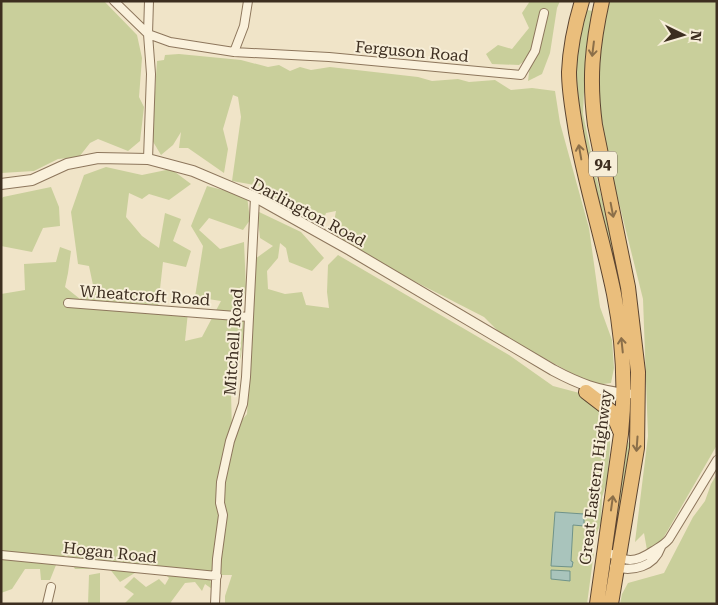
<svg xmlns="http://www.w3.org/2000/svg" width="718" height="605" font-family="'Roboto Serif',serif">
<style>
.green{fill:#c9cf9b}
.water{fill:#a9c4bc;stroke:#6f938a}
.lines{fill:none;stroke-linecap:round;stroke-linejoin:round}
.minor-casing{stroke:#8d765c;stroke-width:10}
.tertiary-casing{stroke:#8d765c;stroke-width:12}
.trunk-casing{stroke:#5b4430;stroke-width:16}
.minor{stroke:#faf1dc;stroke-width:8}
.tertiary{stroke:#faf1dc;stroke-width:10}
.trunk{stroke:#eabe7c;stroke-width:14}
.oneway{stroke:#8b6f49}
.labels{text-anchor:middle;stroke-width:4;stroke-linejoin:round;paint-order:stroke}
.shield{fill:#f7eed8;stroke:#756857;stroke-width:1}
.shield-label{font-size:15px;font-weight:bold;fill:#3d2e20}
.street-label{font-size:16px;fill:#3d2e20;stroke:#f7eed8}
</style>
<rect width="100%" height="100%" fill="#f0e4c8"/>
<!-- green -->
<path class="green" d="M1 1H104L137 35 142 58 139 97 144 107 140 141 128 151 98 139 90 143 79 157 58 159 34 171 1 173Z
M530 1H560L557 8 550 53 542 74 528 81 531 56 519 65 492 64 486 54 498 45 512 49 529 28 522 13Z
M608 1H717V445L661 542 647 550 644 533 635 542 648 436 643 299 608 159 598 95 602 34Z
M587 10 593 11 586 48 583 114 595 171 616 255 622 287 618 290 576 107C575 78 573 36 587 10Z
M179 54 241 60 268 67 279 65 290 71 300 67 311 70 330 67 418 77 432 81 458 79 469 82 495 80 511 90 532 88 555 91 560 123 589 228 600 307 612 340 614 368 611 383 595 385 573 374 502 335 484 317 406 277 332 233 336 211 326 213 321 227 260 196 261 186 232 181 241 117 238 97 233 95 223 129 228 149 224 173 188 148H179L181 132 173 145 161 155 152 140 157 61 164 60 165 55Z
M106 167 142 175 171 169 191 184 169 200 149 194 142 199 129 193 126 217 142 236 159 248 165 213 181 219 173 241 191 251 186 267 163 262 158 307 188 312 185 341 202 337 221 301 195 297 203 246 191 226 207 186 247 196 250 220 243 230 209 218 199 230 220 249 244 242 246 289 240 309 228 312 246 317 241 356 231 391 232 432 247 414 254 299 252 284 255 259 273 246 260 238 257 211 301 232 324 258 312 271 289 262 286 248 280 243 278 258 267 271 268 289 285 294 302 292 306 305 329 308 327 292 328 265 338 255 509 355 553 386 587 395 610 416V447L607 482 602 497 601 523 596 535 595 512 594 552 587 604H225V596L232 575H219L210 578 212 589 205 584 202 591 195 582 185 583 171 602 172 604H124L134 594 124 587 134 577 146 587 159 579 165 585 169 578 158 568 138 571 120 582 109 568 97 563 89 569H75L66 554 56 565 50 580H41L40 569H25L12 589 1 593V294L25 290 24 264 56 262 60 247 71 251 68 273 65 287 80 299 93 285 89 266 78 264 71 212 84 175Z
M51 187 59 207 60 226 43 228 32 252 1 246V200L3 197Z
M629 441 632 448 616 537C609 520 623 468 626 448Z
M717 474V604H620L622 594 628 583 664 573 693 517 705 501 711 484Z
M100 573V604H88L89 575Z"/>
<!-- water -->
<path class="water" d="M555 512 584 514V526L573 525 571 561 573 562 572 567 551 566Z
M551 570 570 571V581L551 579Z"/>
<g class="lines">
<!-- minor casing -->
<g class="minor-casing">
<path id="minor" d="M114 1 148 34 170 42 234 52 329 57 521 75 535 51 544 13
M234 52 244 26 248 1
M148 159 151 74 148 34 149 1
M68 303 249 317
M605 551C626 561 632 565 653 551 659 547 664 545 669 539L717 460
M1 555 217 576
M614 567C633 572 654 567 661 547
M47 604 51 587
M215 604 217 559 223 515 220 503 221 482 230 441 243 404 246 377 255 198"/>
</g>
<!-- tertiary casing -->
<g class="tertiary-casing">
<path id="tertiary" d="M1 184 32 180 67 164 98 158 148 159 193 171 259 199 350 250 553 370C579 384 598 391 628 394"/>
</g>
<!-- trunk casing -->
<g class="trunk-casing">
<path id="trunk" d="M582 1C575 24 570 48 569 72 569 92 573 112 576 132 586 187 603 240 614 294 623 340 626 387 621 434L597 604
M602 1C592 46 589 80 595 125L628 287 638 372 637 448 611 604
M586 392 612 412 620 431"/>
</g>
<!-- minor -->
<use href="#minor" class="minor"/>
<!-- tertiary -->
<use href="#tertiary" class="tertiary"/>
<!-- trunk -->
<use href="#trunk" class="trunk"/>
</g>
<!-- one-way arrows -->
<defs><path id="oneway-shaft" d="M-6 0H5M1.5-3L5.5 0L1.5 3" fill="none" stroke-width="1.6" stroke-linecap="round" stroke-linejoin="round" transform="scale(1.25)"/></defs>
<g class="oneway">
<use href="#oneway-shaft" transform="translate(593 49) rotate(97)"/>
<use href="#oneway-shaft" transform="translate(580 152) rotate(-100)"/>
<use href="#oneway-shaft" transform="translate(612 210) rotate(79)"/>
<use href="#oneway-shaft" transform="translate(622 345) rotate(-96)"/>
<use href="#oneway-shaft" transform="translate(637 444) rotate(94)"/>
<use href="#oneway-shaft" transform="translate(612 503) rotate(-82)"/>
</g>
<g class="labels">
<!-- shield labels -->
<rect class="shield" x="589" y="151.5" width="28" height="25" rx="4"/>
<g class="shield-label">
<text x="603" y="169">94</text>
</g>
<!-- street labels -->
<g class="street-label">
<text transform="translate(412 51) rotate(5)" y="6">Ferguson Road</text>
<text transform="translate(309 212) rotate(28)" y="6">Darlington Road</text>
<text transform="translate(145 295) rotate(4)" y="6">Wheatcroft Road</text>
<text transform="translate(233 342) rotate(-86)" y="6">Mitchell Road</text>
<text transform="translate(595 477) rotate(-83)" y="6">Great Eastern Highway</text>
<text transform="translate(110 552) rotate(6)" y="6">Hogan Road</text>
</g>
</g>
<!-- border -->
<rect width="718" height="605" fill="none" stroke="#3d2e20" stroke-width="5"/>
<!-- north arrow -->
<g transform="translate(683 35) rotate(95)" stroke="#f7eed8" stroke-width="4" paint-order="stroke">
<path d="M0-4L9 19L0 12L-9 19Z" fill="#3d2e20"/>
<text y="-8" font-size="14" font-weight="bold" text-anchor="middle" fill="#3d2e20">N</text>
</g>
</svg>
